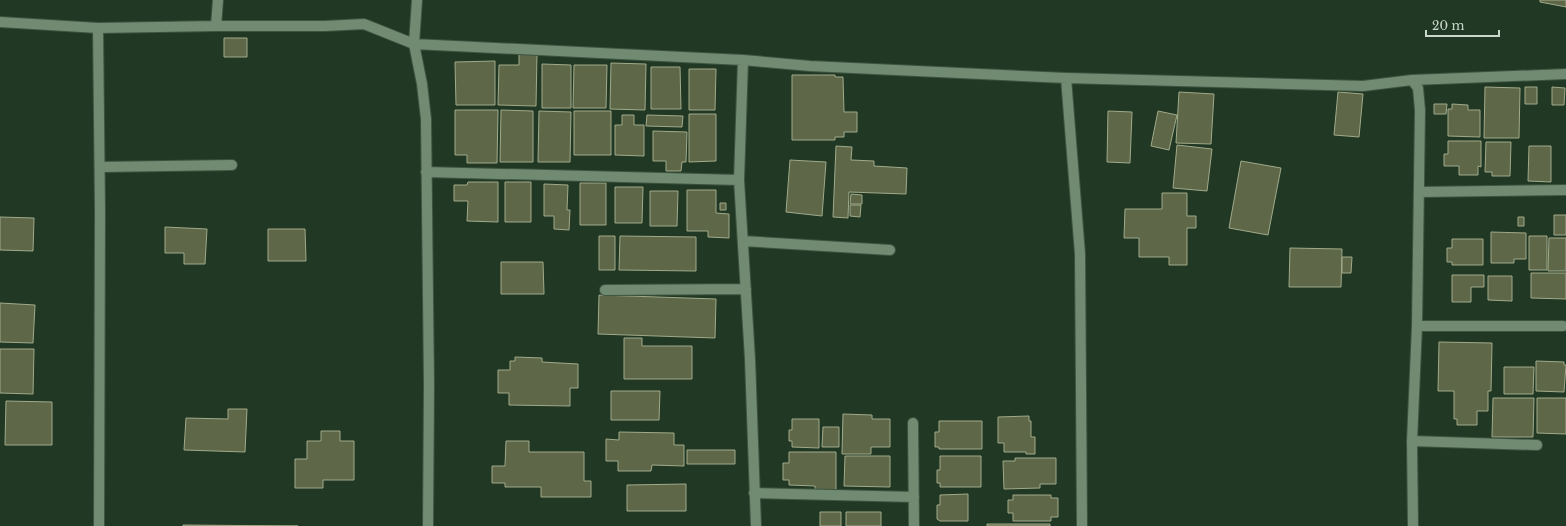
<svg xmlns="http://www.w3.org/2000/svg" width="1566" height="526" font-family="'Libre Baskerville',serif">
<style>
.building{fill:#5e6748;stroke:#a1aa89}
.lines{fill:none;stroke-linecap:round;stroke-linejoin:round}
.minor-casing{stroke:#3e5441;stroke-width:12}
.minor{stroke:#718b73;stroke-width:10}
</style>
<rect width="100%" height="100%" fill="#213924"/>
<!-- building -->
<path class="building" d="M1540 0H1566V7L1540 2Z
M224 38H247V57H224Z
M519 54H537L536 106 498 105 499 65H519Z
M495 61V105H456L455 62Z
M611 63 646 64 645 110 610 109Z
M542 64 571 65V108H542Z
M574 65H607L606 108H573Z
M651 67H680L681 109H651Z
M689 69H716L715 110H689Z
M792 75H835V77H843L844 112H857V132H844V137H835V140H792Z
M1485 87 1520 88 1519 138H1484Z
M1525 87H1537V104H1525Z
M1552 87 1565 88 1564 105H1552Z
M1179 92 1214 94 1211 144 1176 143Z
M1338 92 1363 94 1359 137 1334 135Z
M1434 104H1447L1446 114H1434Z
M1452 104 1468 105V110H1480V137L1448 136V109H1452Z
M455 110H498L497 163H467V155H455Z
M501 110 533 111V162H500Z
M539 111 571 112 570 162H538Z
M574 111H611V155H574Z
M1108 111 1132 112 1130 163 1107 162Z
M1158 111 1177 115 1169 150 1151 146Z
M689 114H716V161L689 162Z
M622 115H634V125H644V156L615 155V125H622Z
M647 115 683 116 682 127 646 126Z
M653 131 687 132 686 162H682L681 171H666V161H653Z
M1448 141H1481V167L1478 166V175H1459V166H1444V154H1448Z
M1486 142H1511L1510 176H1492V172H1485Z
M1177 145 1212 149 1207 191 1173 188Z
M836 146 852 147 851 160 874 161V166L907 168 906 194 849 192 848 218 833 217Z
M1529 146H1551V182L1528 181Z
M790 160 826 162 822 216 786 212Z
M1241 161 1281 168 1268 235 1229 228Z
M468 182H498V222L467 221 468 201H454V185H467Z
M505 182H531V222H505Z
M580 183H606V225H580Z
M544 184 568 185 567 210H570L569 230 554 229V216H544Z
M615 187H643L642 223H615Z
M687 190H716V213L729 214V238L708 237V231H687Z
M650 191H678L677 226H650Z
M1162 193H1187V216H1196V228H1187V265H1169V257H1139V238H1124L1125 209H1162Z
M851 194 862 195V204H850Z
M720 203H726V210H720Z
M850 205H861L860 217 850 216Z
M1554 215H1566V235H1554Z
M0 217 34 218 33 251 0 250Z
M1518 217H1524V226H1518Z
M165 227 207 229 205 264H184V253H165Z
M268 229H305L306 261H268Z
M1491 232 1526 233V259H1514V263H1491Z
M599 236H615V270H599Z
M620 236 696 237V271L619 270Z
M1529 236H1547V270H1529Z
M1549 238H1566V271H1548Z
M1452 239H1483V265H1452V262H1447V248H1452Z
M1290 248 1342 249 1341 287H1289Z
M1342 257H1352L1351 273H1342Z
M501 262H543L544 294H501Z
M1531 273H1566V299L1531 298Z
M1452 275H1484V287H1471V302H1452Z
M1488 276H1512V301L1488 300Z
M599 295 716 299 715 338 598 334Z
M0 303 35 305 33 343 0 342Z
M624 338H642V346H692V379H624Z
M1439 342 1492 343 1491 391H1488V411H1477V425H1457V419H1454V391H1438Z
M0 349H34L33 394 0 393Z
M515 357 542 358V362L578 364V388H570V406L509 405V393H498V370H510V361H515Z
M1536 361 1564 362V365H1566L1564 392 1536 391Z
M1504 367H1534L1533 394H1504Z
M611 391H660L659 420H611Z
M1493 398H1534L1533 437H1492Z
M1537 398H1566V434L1537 433Z
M6 401 52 402V445H5Z
M228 409H247L245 452 184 450 186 418 228 419Z
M843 414 872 415V419H890V447H871V454H842Z
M1029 416V421H1031V437H1035V454H1026V452H1004V443H998V417Z
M792 419H819V448L792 447V441H789V430H792Z
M939 421H982V449H939V447H935V432H939Z
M823 427H839V447H822Z
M321 431H340V441H354V480H323V488H295V459H307V441H321Z
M619 432 674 433V445H684V466L652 465 651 471H618V461H606V439L619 440Z
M506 441H529V452H584V481H591V497H541V487H505V483H492V466H505Z
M687 450H735V464H687Z
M789 452H836V494H815V486L789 485V480H783V463H789Z
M845 456H890V487L844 486Z
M940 456H981V487H940V483H937V470H940Z
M1015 458H1056V484H1040V488L1004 489 1003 461H1015Z
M686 484V511H627V485Z
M968 494V521H940L937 519V505H940V495Z
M1013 495H1051V498H1058V517H1051V521H1013V513H1008V500H1013Z
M820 512H841V526H820Z
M846 512H881V526H846Z
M987 524H1050V526H987Z
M183 525 298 526H183Z"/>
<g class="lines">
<!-- minor casing -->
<g class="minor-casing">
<path id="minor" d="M417 0 414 44 422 84 426 119 429 385 428 526
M0 22 98 28 216 26H325L364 24 414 44 743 60 810 66 1066 78 1363 86 1412 80 1418 88 1420 110 1417 326 1412 441 1413 526
M216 26 218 0
M98 28 100 211 99 526
M743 60 739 180 750 359 756 526
M1066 78 1080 254 1082 526
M1412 80 1566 74
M100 167 232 165
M426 172 739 180
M1419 192 1566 190
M743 241 890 250
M605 290 746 289
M1417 326H1563
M913 423 914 526
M1412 441 1537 445
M754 493 914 497"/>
</g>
<!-- minor -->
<use href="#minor" class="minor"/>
</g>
<!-- scale -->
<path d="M1426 30v6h73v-6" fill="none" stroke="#cad8cb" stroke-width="2"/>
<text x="1432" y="30" font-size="12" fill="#cad8cb" stroke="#213924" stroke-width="3" paint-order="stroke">20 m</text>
</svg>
